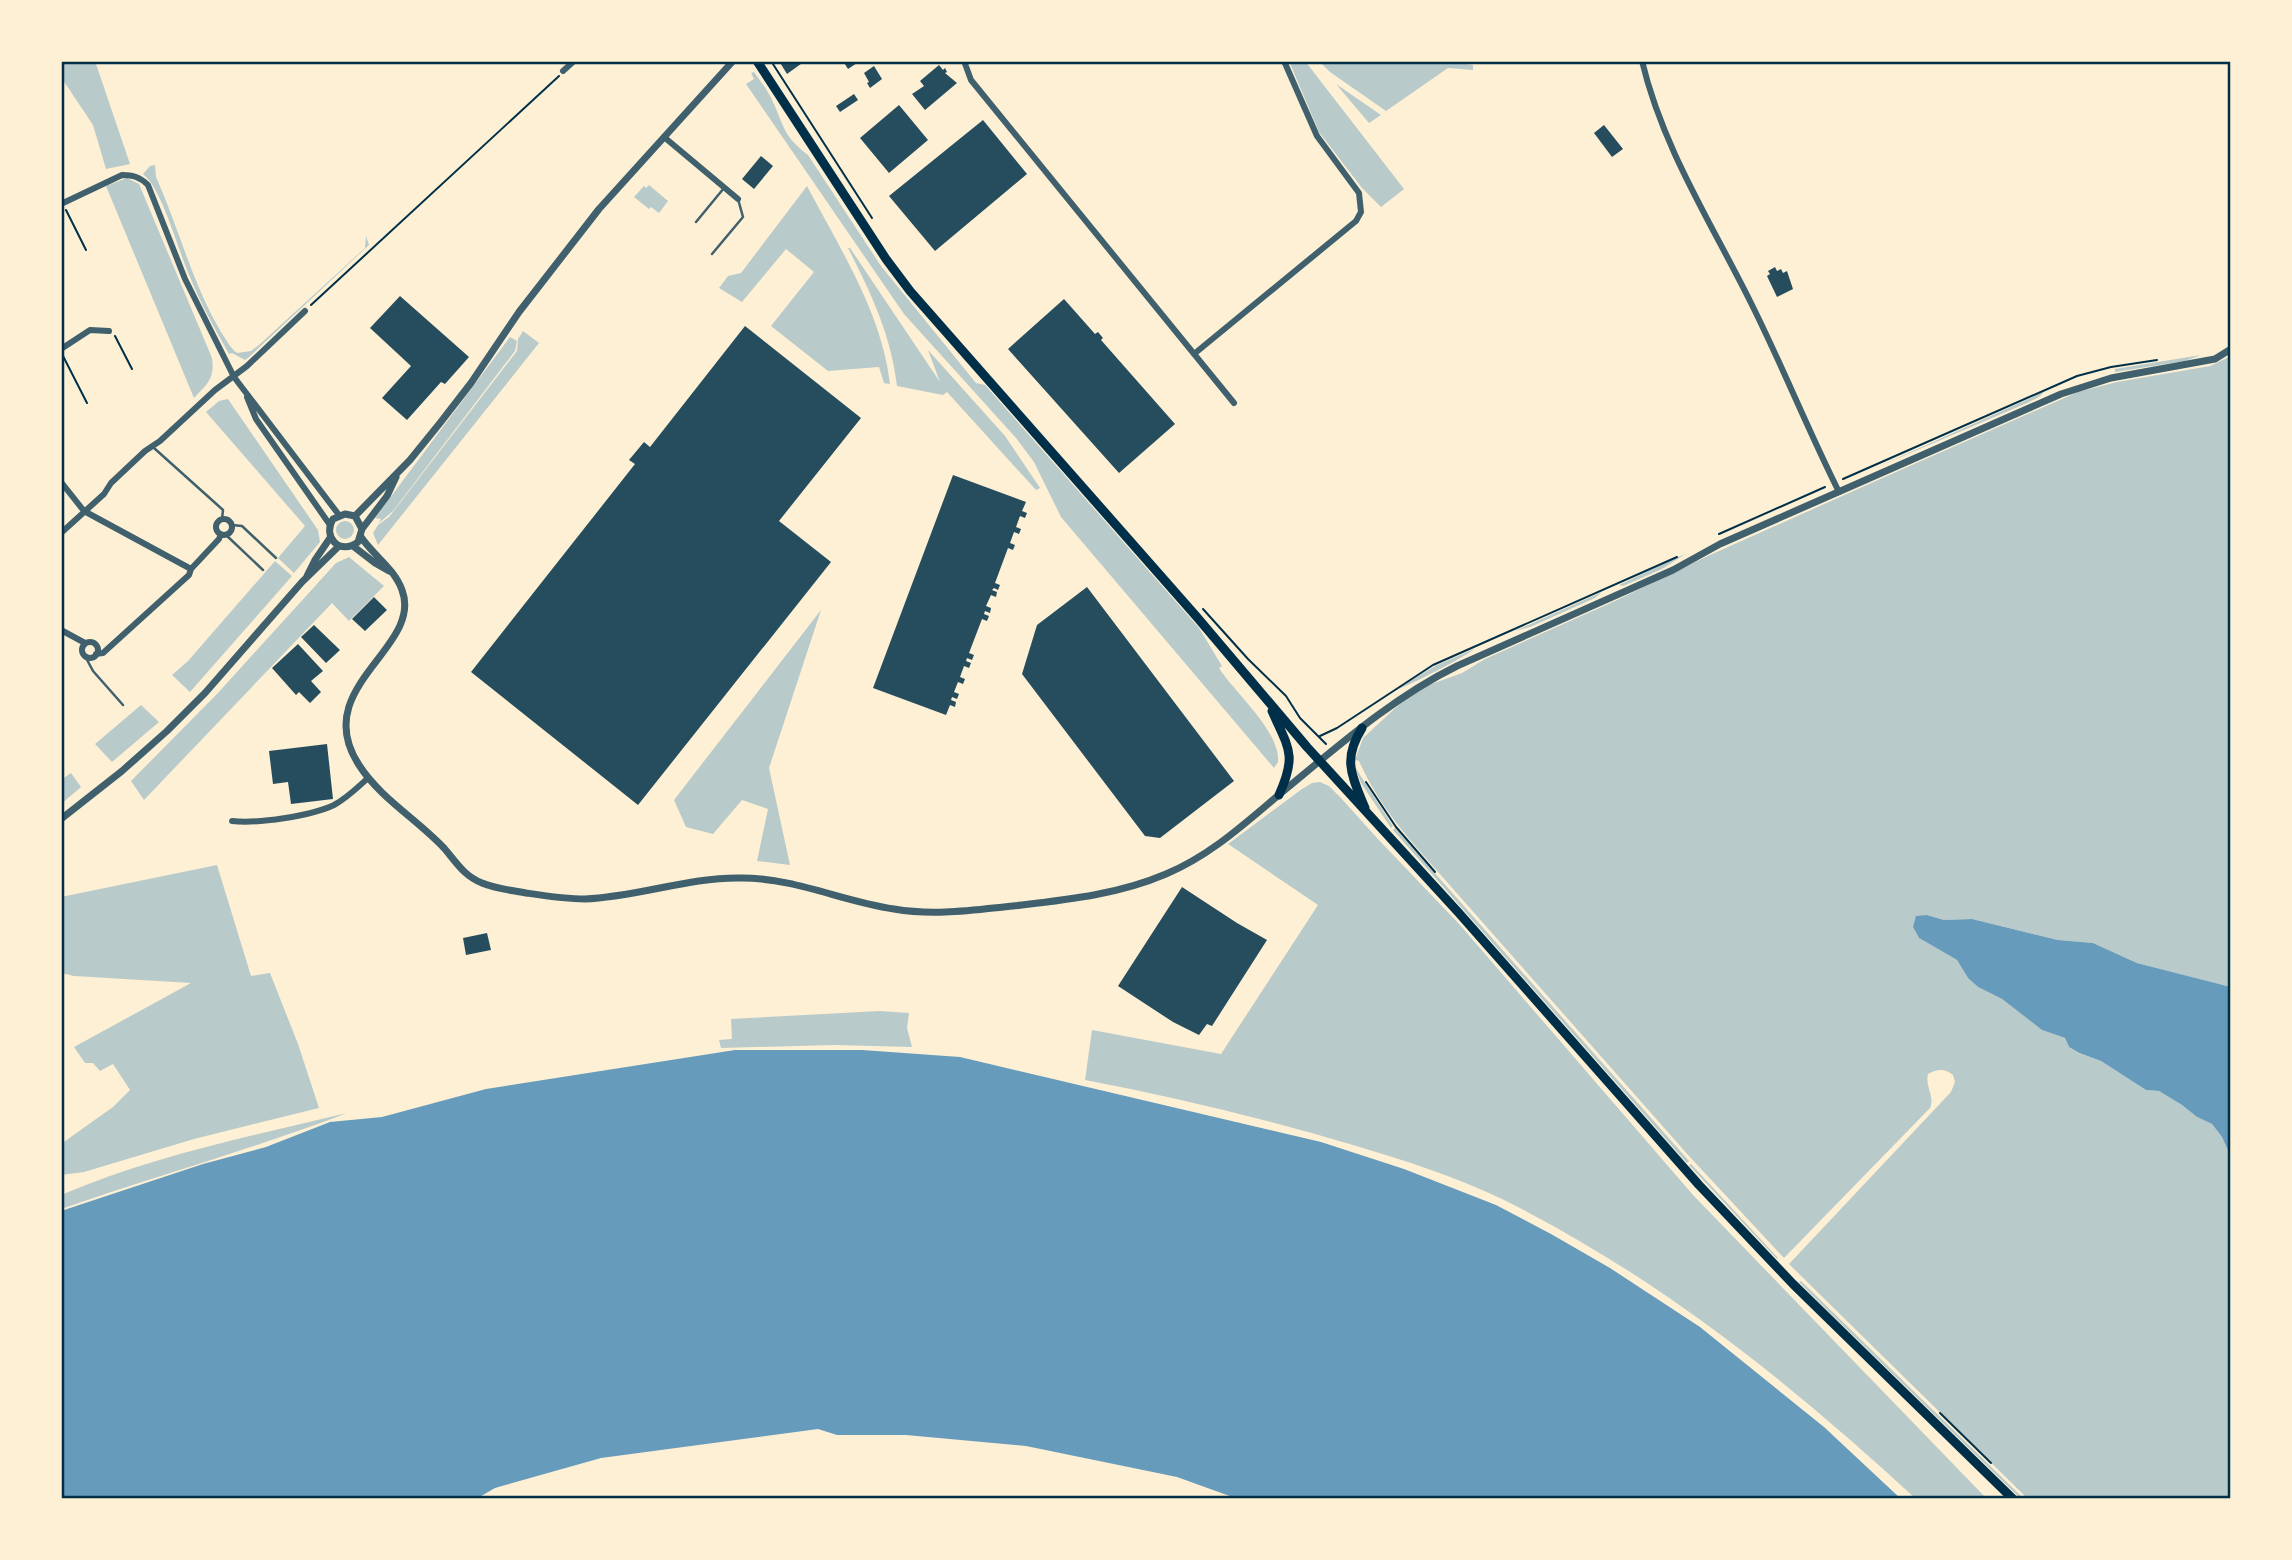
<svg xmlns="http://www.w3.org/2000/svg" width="2292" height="1560" font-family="'Source Sans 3',sans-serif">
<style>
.green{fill:#b9caca}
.water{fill:#669bbc}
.building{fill:#264d5e}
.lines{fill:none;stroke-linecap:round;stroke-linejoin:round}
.path{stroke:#003049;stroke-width:2}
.service{stroke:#3f606c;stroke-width:2.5}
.minor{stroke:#3f606c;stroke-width:6}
.tertiary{stroke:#3f606c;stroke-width:7}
.primary{stroke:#003049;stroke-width:9}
.neatline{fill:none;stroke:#003049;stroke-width:2.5}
</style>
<rect width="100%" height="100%" fill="#fdf0d5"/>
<!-- green -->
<path class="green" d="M61 61H95L130 164 106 169 93 125 61 77Z
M1289 61H1305L1404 189 1381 207 1362 188 1319 132Z
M1319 61H1447L1473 65V70L1448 68 1386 111 1330 72Z
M754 72C760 81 768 90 772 100 785 127 782 135 808 155L881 266 976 383 985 385 1199 628 1222 666 1219 668C1234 692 1281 732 1278 762L1274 768 1061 517 1034 462 1016 438 904 314 746 84 754 79 751 73Z
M1336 84 1381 115 1369 123Z
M155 165 156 177C179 228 192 283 221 332 226 339 230 348 237 353L251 351 259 345 365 248 366 236 369 245 249 357 245 360 232 353 229 354C215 329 201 304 190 277 179 253 162 188 143 174L150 166Z
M127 178 139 184 212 358C215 379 207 384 194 398L106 186Z
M649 185 668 201 659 213 651 207 649 209 634 197 644 186 646 188Z
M807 186C840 249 882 313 890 384L884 383 879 367 828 371 771 326 814 272 786 249 742 302 719 288 728 276 741 273Z
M848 248H850L940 382 928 350 1005 436 1040 488 1036 490 947 392 943 395 897 386C891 335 871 293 848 248Z
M523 331 539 343 378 545 373 533 378 525 389 517 517 351 518 339Z
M510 337 517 341 515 351 393 511 379 523 381 519 375 518Z
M2201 355 2185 361 2115 372V369Z
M2231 356V987L2137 963 2093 943 2058 940 1972 919 1944 920 1927 915 1913 927 1919 938 1957 960 1968 978 1978 987 2002 999 2042 1030 2065 1038 2069 1047 2078 1053 2101 1061 2146 1090 2159 1091 2182 1105 2197 1117 2212 1124 2222 1137 2231 1157V1499H2028L1789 1264 1951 1092 1955 1082 1953 1075C1945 1068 1937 1069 1928 1074 1925 1087 1935 1096 1930 1108L1784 1258 1689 1156 1416 847C1393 820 1373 793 1359 761L1355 760 1363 738 1404 700 1429 685 1462 673 1485 659 1615 601 1710 555 1887 476 2078 392 2117 382 2210 366Z
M2044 392 2039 397 2027 403 1873 469Z
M228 399 318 530 320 542 294 573 278 558 305 526 206 412 219 401Z
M336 530a9 9 0 1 1 18 0a9 9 0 1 1-18 0Z
M1687 553 1662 569 1623 586 1619 585Z
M349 557 384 586 349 621 332 603 144 800 131 781 217 694 336 563Z
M275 561 292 576 190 692 172 675 188 661Z
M1602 592 1595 598 1530 627 1515 631Z
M821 610 769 768 790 865 757 861 768 809 742 800 713 834 686 827 674 800Z
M1474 649C1469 655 1403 689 1395 690L1437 665Z
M141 705 159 722 112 762 95 744Z
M1355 767 1393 826 1391 828 1361 783Z
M71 773 81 787 61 804V780Z
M1320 782 1329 786 1340 797 1377 838 1460 925 1693 1195 1987 1499H1916C1792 1384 1654 1274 1502 1199 1454 1176 1403 1160 1353 1145 1265 1119 1175 1097 1085 1080L1092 1030 1221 1054 1318 905 1228 844 1302 789 1312 783Z
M1395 828 1689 1161 1687 1163 1393 830Z
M217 865 251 976 270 973 298 1044 319 1108 194 1139 84 1172 61 1175V1144L113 1107 130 1090 113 1064 100 1071 93 1063H85L74 1047 191 983 74 976 61 973V897Z
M880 1011 909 1013 907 1028 912 1047 834 1045 721 1048 719 1040 732 1039 731 1019Z
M347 1113C253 1149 156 1176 61 1209V1195C152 1156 251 1136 347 1113Z
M1691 1164 1778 1258 1777 1259 1689 1165Z
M1801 1281 2024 1499H2021L1828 1311 1799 1282Z"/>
<!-- water -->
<path class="water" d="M1927 915 1944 920 1972 919 2058 940 2093 943 2137 963 2231 987V1157L2222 1137 2212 1124 2197 1117 2182 1105 2159 1091 2146 1090 2101 1061 2079 1053 2069 1047 2065 1038 2042 1030 2002 999 1978 987 1968 978 1957 960 1919 938 1913 927 1916 916Z
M735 1050H862L960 1057 1321 1142 1404 1169 1496 1205 1551 1234 1610 1268 1700 1327 1824 1427 1901 1499H1238L1177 1477 1026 1446 906 1435H837L818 1429 601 1458 495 1488 476 1499H61V1211L203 1164 266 1147 330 1122 382 1117 486 1089Z"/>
<!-- building -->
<path class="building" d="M779 61H805L787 74Z
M843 61H860L848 69Z
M939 65 943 70 945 68 947 72 945 73 957 83 925 110 912 94 924 86 920 81Z
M874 66 882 79 870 88 867 83 869 82 864 73Z
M854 94 858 100 840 112 836 106Z
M899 105 928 140 889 173 860 138Z
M983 120 1027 174 935 251 889 196Z
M1604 125 1623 149 1612 157 1594 133Z
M761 156 773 166 754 189 742 179Z
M1775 267 1777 271 1781 269 1783 273 1787 271 1793 289 1777 297 1767 276 1770 274 1768 271Z
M400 296 469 357 445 384 441 382 407 420 382 398 411 366 370 328Z
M1064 299 1095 334 1098 332 1103 338 1101 340 1175 424 1119 473 1008 349Z
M745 326 861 418 779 521 831 562 638 805 471 672 635 464 629 460 644 442 650 447Z
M953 475 1026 502 1022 511 1027 513 1025 518 1020 516 1016 527 1021 529 1019 534 1014 532 1010 543 1015 545 1013 550 1008 548 995 583 1000 585 998 590 994 588 992 590 997 592 996 597 991 595 986 606 991 608 990 613 985 611 984 614 989 616 987 621 982 619 969 653 974 655 972 660 967 658 966 661 971 663 969 668 964 666 960 677 965 679 963 684 958 682 954 692 959 694 957 699 952 697 951 700 956 702 955 707 950 705 946 715 873 688Z
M1087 587 1234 781 1160 838 1145 836 1022 674 1037 625Z
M374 597 387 610 365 631 352 619Z
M314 625 340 650 326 663 301 637Z
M298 644 323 671 311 681 321 692 310 703 299 692 296 695 272 668Z
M327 744 333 799 291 804 288 782 273 784 269 751Z
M1182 887 1237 923 1267 940 1212 1026 1207 1024 1199 1035 1173 1022 1118 986Z
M487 933 491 950 466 955 463 938Z"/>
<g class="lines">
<!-- path -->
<path class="path" d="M771 61 872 218
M66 210 86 250
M311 305 559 76
M115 336 132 369
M63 356 87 403
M1843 479 2077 376 2111 367 2157 360
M1719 534 1825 487
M1203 609 1248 659 1286 696 1300 718 1326 744
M1320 736 1337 728 1433 665 1677 557
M1366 782 1396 827 1435 872
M1940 1413 1991 1463"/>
<!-- service -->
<path class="service" d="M696 222 724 188
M712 254 743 217 738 199
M154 448 223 510 222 519
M232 525 242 526 276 558
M226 535 263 570
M85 656 93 671 123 705"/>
<!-- minor -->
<path class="minor" d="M964 61 971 80 1234 403
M1642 61C1663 149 1712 224 1751 303 1782 365 1808 430 1839 492
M563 71 574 61
M664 137 738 199
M61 204 122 175C133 175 140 177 148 185L185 279 234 377 339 515
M61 349 90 330 109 331
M1194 354 1356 221 1361 212 1359 193 1317 136 1284 61
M247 397 256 419 330 525
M61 482 84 511 191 569
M216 527a8 8 0 1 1 16 0a8 8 0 1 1-16 0Z
M61 533 104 494 111 483 145 451 160 441 215 390 247 366 305 311
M61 630 85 643
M82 650a8 8 0 1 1 16 0a8 8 0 1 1-16 0Z
M96 654 103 653 189 575 191 569 219 539 221 534
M232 821C257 824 311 816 334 805 347 798 357 788 368 778"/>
<!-- tertiary -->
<path class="tertiary" d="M355 516 410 460 440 423 471 383 519 312 599 209 733 61
M362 529 355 516 345 514 333 519C322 537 340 556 358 542L362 529 387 496 396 477
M361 537C373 555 394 568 402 590 424 648 308 687 359 765 380 798 418 820 444 848 456 862 464 876 482 883 496 889 511 890 526 893 546 896 565 899 585 899 638 897 688 877 741 878 795 878 841 901 894 909 934 916 973 910 1013 906 1065 900 1117 895 1166 874 1211 855 1244 824 1281 793 1337 747 1392 698 1457 666L1673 570 1720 544 2061 394 2111 378 2215 359 2231 349
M353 546 375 563 389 571
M307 576 315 560 330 538
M61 819 122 771 167 731 205 693 302 582 339 546"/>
<!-- primary -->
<path class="primary" d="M757 61 886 259 910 291 1196 616 1307 747 1458 912 1699 1185 1793 1284 2013 1499
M1272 711C1289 749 1297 755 1279 795
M1362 728C1342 760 1352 776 1365 808"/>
</g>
<!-- border -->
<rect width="2292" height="1560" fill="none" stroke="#fdf0d5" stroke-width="126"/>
<rect x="63" y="63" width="2166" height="1434" class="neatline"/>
</svg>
